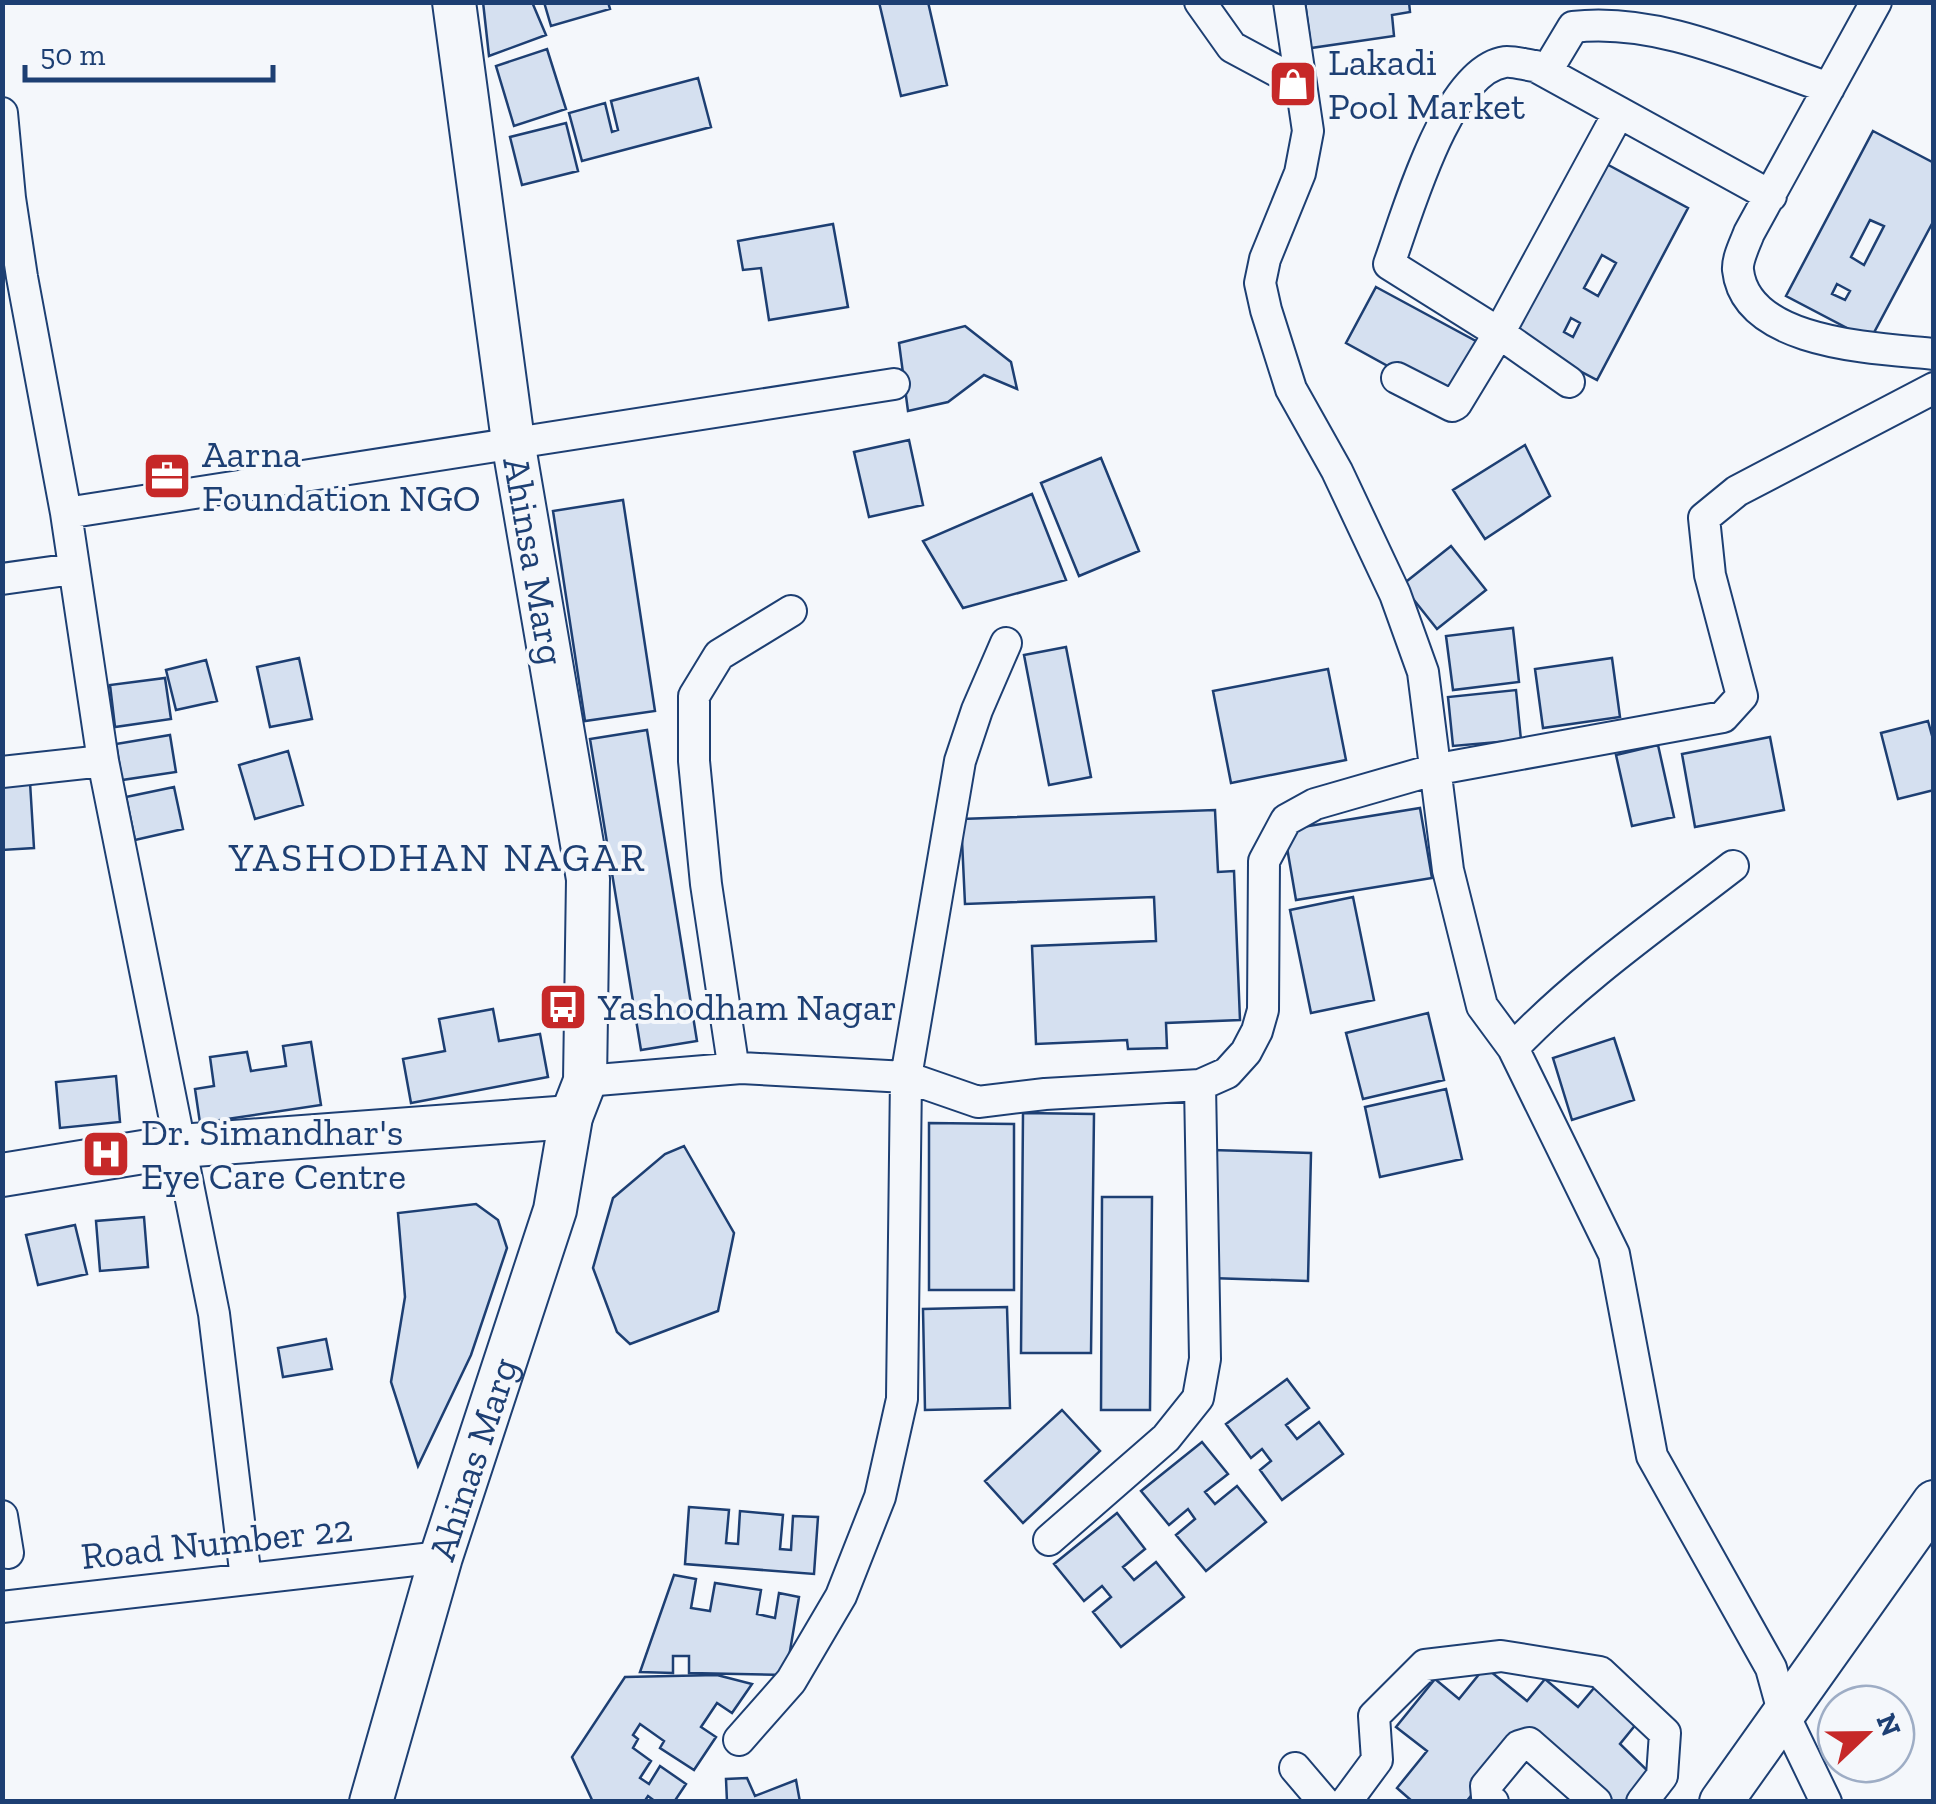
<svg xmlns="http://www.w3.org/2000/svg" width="1936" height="1804" font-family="'Zilla Slab',serif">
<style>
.building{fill:#d5e0f0;stroke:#1d3f73;stroke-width:2.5;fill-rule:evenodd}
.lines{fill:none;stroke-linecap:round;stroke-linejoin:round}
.street-casing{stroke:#1d3f73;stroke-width:34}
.secondary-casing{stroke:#1d3f73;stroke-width:46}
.street{stroke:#f4f7fb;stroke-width:30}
.secondary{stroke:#f4f7fb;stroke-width:42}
.labels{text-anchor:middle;stroke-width:8;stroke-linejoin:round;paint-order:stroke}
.poi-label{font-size:38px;fill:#1d3f73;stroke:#f4f7fb;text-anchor:start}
.street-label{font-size:38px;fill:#1d3f73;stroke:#f4f7fb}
.neighbourhood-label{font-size:40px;letter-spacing:2.5px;fill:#1d3f73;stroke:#f4f7fb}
</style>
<rect width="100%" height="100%" fill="#f4f7fb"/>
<!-- building -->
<path class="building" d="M483 2H532L546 35 489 56Z
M544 2H608L610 9 551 26Z
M879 2H928L947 85 901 96Z
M1305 2H1409L1410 12 1392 15 1394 36 1311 48Z
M547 49 566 109 514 126 496 66Z
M698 78 711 127 582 161 569 113 605 103 612 132 618 130 611 101Z
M566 123 578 171 522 185 510 137Z
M1873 131 1934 163V220L1870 340 1786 296ZM1870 220 1884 226 1864 265 1851 257ZM1837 284 1850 291 1845 300 1832 294Z
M1601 161 1688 208 1597 380 1510 334ZM1602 255 1616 263 1598 296 1584 288ZM1571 318 1580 323 1573 337 1564 332Z
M833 224 848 307 769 320 761 268 743 270 738 241Z
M1376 287 1485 346 1455 403 1346 343Z
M965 326 1011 362 1017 389 984 375 948 402 908 411 899 343Z
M909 440 923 505 869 517 854 452Z
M1525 445 1550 496 1485 539 1453 490Z
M1101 458 1139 551 1079 576 1041 483Z
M1032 494 1066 580 963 608 923 541Z
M623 500 655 711 585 721 553 511Z
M1451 546 1486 590 1437 629 1402 585Z
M1513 628 1519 682 1453 690 1446 636Z
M1066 647 1091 777 1049 785 1024 655Z
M299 658 312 719 270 727 257 667Z
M1612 658 1620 717 1543 728 1535 669Z
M206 660 217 701 176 710 166 670Z
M1328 669 1346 760 1231 783 1213 691Z
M165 678 171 719 115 727 110 685Z
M1516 690 1521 740 1453 746 1448 697Z
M1928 721 1934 743V790L1898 799 1881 733Z
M647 730 697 1041 641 1050 590 739Z
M170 735 176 772 122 780 116 744Z
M1770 737 1784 810 1695 827 1682 754Z
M1658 745 1674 817 1632 826 1616 755Z
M288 751 303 805 255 819 239 765Z
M30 782 34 848 2 850V783Z
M174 787 183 829 135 840 126 797Z
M1420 808 1432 878 1296 900 1284 830Z
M1215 810 1218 872 1234 871 1240 1020 1166 1023 1167 1048 1128 1049 1127 1040 1036 1044 1032 946 1156 941 1154 897 965 904 961 819Z
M1353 897 1374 1000 1311 1013 1290 910Z
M493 1009 499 1041 540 1034 548 1077 411 1103 403 1059 445 1051 439 1019Z
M1428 1013 1444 1080 1363 1099 1346 1033Z
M1614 1038 1634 1100 1572 1120 1553 1058Z
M311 1042 321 1105 200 1123 195 1089 214 1086 210 1057 247 1052 251 1071 286 1066 283 1046Z
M116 1076 120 1122 60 1128 56 1082Z
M1446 1089 1462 1159 1380 1177 1365 1107Z
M1023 1113 1094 1114 1091 1353H1021Z
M929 1123 1014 1124V1290H929Z
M684 1146 734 1233 718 1311 630 1344 617 1332 593 1268 613 1198 665 1154Z
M1212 1150 1311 1153 1308 1281 1210 1278Z
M1102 1197H1152L1150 1410H1101Z
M476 1204 498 1220 507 1248 471 1355 418 1466 391 1382 405 1297 398 1213Z
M144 1217 148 1267 100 1271 96 1221Z
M75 1225 87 1274 38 1285 26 1235Z
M1007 1307 1010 1408 925 1410 923 1309Z
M326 1339 332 1369 283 1377 278 1348Z
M1287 1379 1309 1408 1286 1425 1297 1439 1319 1422 1343 1454 1282 1500 1260 1470 1271 1461 1262 1449 1251 1458 1226 1424Z
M1062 1410 1100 1451 1023 1523 985 1481Z
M1202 1442 1228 1474 1205 1492 1215 1504 1237 1486 1266 1522 1206 1571 1176 1535 1195 1519 1188 1509 1169 1525 1141 1491Z
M689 1507 729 1510 726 1543 738 1544 740 1511 783 1515 780 1549 791 1550 793 1516 818 1517 814 1574 685 1564Z
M1117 1513 1145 1549 1123 1567 1134 1580 1156 1562 1184 1597 1121 1647 1093 1612 1111 1597 1102 1586 1084 1601 1054 1564Z
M674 1575 696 1579 691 1608 710 1611 715 1583 761 1590 757 1614 775 1618 779 1593 799 1597 786 1675 689 1673V1656H673V1673L640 1672Z
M1485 1667 1527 1701 1545 1679 1578 1707 1594 1688 1637 1723 1620 1744 1653 1776 1631 1802H1614L1524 1730 1466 1802H1413L1397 1788 1427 1751 1396 1727 1435 1679 1459 1699Z
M717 1675 752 1684 732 1713 717 1703 701 1727 716 1737 694 1770 660 1748 664 1741 640 1724 633 1735 638 1739 633 1748 651 1761 640 1778 649 1784 660 1766 686 1784 674 1802H656L648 1796 644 1802H593L572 1757 625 1677Z
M747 1778 755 1796 796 1780 800 1802H727L726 1779Z"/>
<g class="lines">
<!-- street casing -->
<g class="street-casing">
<path id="street" d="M1200 2 1232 47 1299 83
M1289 2 1308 131 1300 173 1265 259 1260 283 1266 310 1291 389 1337 471 1395 594 1423 672 1448 870 1482 1006 1513 1048 1614 1254 1652 1456 1771 1668 1784 1715 1826 1802
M1876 2 1749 233C1745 244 1737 259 1738 270 1746 345 1877 348 1934 354
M1546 72 1573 27C1660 17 1749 61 1829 88
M2 113 10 198 22 277 66 513 103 761 214 1314 246 1579
M1618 114 1499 333 1389 264C1407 215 1447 70 1505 62 1513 61 1526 65 1535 66L1771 196
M1397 378 1452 406 1456 404 1499 333 1569 382
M66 513 894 384
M2 579 73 569
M2 772 103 761
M1513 1048C1579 979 1658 924 1733 866
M741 1068 733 1064 706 884 694 761V696L719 655 791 611
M585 1081 741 1068 906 1077 978 1102 1045 1094 1200 1085 1227 1073 1246 1052 1257 1031 1263 1010 1264 861 1286 820 1315 804 1433 770 1723 717 1742 696 1710 575 1704 518 1737 491 1934 388
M2 1516 8 1553
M1049 1540 1166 1438 1198 1398 1205 1359 1200 1085
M2 1607 441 1557
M739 1740 791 1681 841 1596 880 1497 902 1399 906 1077 960 761 977 710 1006 643
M1295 1768 1324 1802
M1346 1802 1377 1760 1374 1716 1425 1665 1501 1656 1600 1672 1665 1733 1662 1776 1642 1802
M1493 1802 1487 1797 1486 1786 1519 1746 1529 1743 1596 1802"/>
</g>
<!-- secondary casing -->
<g class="secondary-casing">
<g id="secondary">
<path d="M2 1175 180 1146 571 1117"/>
<path id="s1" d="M371 1802 441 1557 555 1210 571 1117 585 1081 588 879 513 441 454 2"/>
<path d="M1721 1802 1934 1502"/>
</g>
</g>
<!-- street -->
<use href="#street" class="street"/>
<!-- secondary -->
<use href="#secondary" class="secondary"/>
</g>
<!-- icons -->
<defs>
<g id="shop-square" transform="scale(2.5)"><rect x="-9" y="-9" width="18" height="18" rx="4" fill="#c62828" stroke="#f4f7fb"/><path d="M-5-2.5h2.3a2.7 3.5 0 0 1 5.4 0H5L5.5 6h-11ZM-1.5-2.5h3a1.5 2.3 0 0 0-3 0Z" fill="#fff"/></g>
<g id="office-square" transform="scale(2.5)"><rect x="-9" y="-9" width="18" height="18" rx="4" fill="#c62828" stroke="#f4f7fb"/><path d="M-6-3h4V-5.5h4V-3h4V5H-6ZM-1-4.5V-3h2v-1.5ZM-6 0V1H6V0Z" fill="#fff"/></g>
<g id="bus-square" transform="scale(2.5)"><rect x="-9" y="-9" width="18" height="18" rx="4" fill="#c62828" stroke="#f4f7fb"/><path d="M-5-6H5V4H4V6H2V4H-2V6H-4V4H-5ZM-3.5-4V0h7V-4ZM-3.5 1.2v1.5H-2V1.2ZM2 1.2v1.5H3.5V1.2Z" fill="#fff"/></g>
<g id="hospital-square" transform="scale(2.5)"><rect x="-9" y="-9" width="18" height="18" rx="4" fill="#c62828" stroke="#f4f7fb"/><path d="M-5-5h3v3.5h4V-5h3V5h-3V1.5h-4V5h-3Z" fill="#fff"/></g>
</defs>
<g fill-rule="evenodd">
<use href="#shop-square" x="1293" y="84"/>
<use href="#office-square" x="167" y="476"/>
<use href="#bus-square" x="563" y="1007"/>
<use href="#hospital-square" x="106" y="1154"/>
</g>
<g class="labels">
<!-- poi labels -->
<g class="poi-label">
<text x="1328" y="75">Lakadi<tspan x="1328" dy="44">Pool Market</tspan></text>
<text x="202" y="467">Aarna<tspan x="202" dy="44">Foundation NGO</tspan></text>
<text x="598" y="1020">Yashodham Nagar</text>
<text x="141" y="1145">Dr. Simandhar's<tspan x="141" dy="44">Eye Care Centre</tspan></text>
</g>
<!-- street labels -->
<g class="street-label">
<text transform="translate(534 561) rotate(80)" y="13">Ahinsa Marg</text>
<text dy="13" stroke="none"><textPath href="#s1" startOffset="358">Ahinas Marg</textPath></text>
<text transform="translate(217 1542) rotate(-6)" y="13">Road Number 22</text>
</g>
<!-- neighbourhood labels -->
<g class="neighbourhood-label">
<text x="438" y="871">YASHODHAN NAGAR</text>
</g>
</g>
<!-- border -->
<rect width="1936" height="1804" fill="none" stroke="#1d3f73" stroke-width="10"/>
<!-- north arrow -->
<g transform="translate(1866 1734) rotate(68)"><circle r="48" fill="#f4f7fb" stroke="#9eadc5" stroke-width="2.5"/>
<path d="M0-8L18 38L0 25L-18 38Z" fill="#c62828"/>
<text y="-15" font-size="28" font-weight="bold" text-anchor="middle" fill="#1d3f73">N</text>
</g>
<!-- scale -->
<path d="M25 65v15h248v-15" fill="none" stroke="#1d3f73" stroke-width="5"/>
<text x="40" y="65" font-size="30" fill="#1d3f73" stroke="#f4f7fb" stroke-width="8" paint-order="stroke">50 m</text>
</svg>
